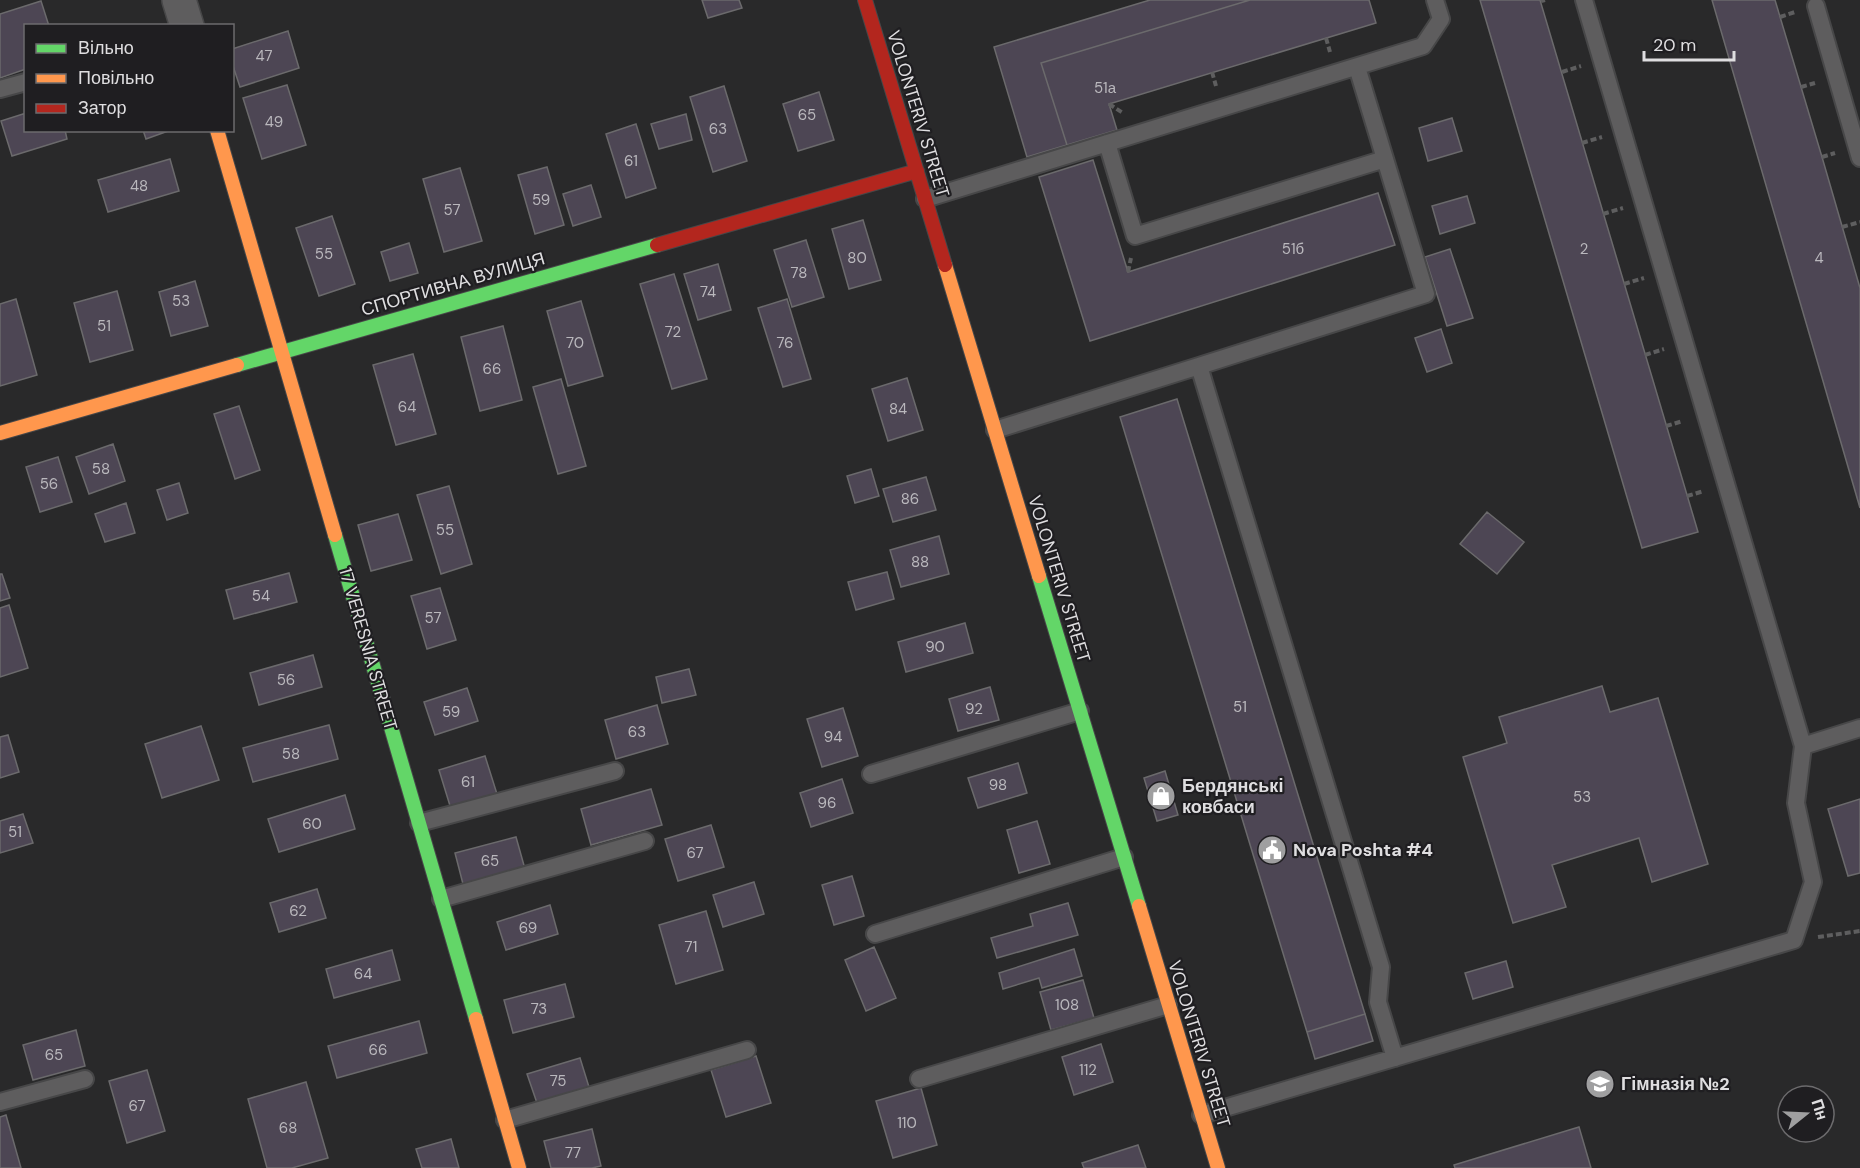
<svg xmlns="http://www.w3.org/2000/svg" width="1860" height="1168" font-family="'DM Sans',sans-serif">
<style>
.building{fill:#4d4654;stroke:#6b6a6c;stroke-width:1.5}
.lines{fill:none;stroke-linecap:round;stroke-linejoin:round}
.lane-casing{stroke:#474748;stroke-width:20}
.street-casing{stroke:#474748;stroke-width:36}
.fast-casing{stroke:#474748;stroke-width:16}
.slow-casing{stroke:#474748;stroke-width:16}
.jam-casing{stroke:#474748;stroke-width:16}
.path{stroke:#5e5e5f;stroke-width:4;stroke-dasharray:6 3;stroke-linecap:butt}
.lane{stroke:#5e5d5e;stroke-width:16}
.street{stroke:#5e5d5e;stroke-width:33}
.fast{stroke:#63d668;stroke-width:14}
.slow{stroke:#ff974d;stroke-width:14}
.jam{stroke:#b3261e;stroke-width:14}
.labels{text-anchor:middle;stroke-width:4.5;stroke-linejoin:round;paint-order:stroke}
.number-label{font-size:15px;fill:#bab8bd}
.street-label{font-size:18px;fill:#dfdee0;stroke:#1f1e21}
.poi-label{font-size:18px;font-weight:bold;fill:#dfdee0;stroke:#1f1e21;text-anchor:start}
</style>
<rect width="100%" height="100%" fill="#29292a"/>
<!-- building -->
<path class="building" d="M702 0H739L742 8 708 18Z
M1150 0H1250L1041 63 1067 145 1027 157 994 47Z
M1250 0H1369L1376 23 1109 104 1117 130 1067 145 1041 63Z
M1480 0H1540L1698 532 1642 548Z
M1712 0H1775L1822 157 1860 288V508Z
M41 1 49 26H26V69L0 78V14Z
M288 31 299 68 240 87 232 63V49Z
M287 85 306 145 262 159 243 98Z
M724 86 747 161 713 172 690 97Z
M819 92 834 140 798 151 783 104Z
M26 113V130H65L67 139 12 156 1 121Z
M686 114 692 140 659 149 651 124Z
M1452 118 1462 151 1428 161 1419 128Z
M636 124 656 188 626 198 606 134Z
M143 130H171L146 139Z
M170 159 179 191 108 212 98 180Z
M1093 160 1128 272 1378 193 1395 245 1090 341 1039 177Z
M547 167 564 225 535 234 518 175Z
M460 168 482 241 444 252 423 179Z
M591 185 601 217 573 226 563 194Z
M1467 196 1475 223 1440 234 1432 206Z
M332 216 355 284 319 296 296 228Z
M863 220 881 280 849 289 832 229Z
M806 240 824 297 792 307 774 250Z
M409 243 418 273 390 281 381 252Z
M1450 249 1473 318 1447 326 1425 257Z
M718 264 731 310 698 320 684 274Z
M674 274 707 379 672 389 640 284Z
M195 281 208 326 171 336 159 292Z
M117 291 133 350 90 362 74 303Z
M16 299 37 375 0 386V304Z
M787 299 811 379 783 387 758 308Z
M581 301 603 376 568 386 547 311Z
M503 326 522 400 480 411 461 337Z
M1441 329 1452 363 1427 372 1415 338Z
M413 354 436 434 396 445 373 365Z
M907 378 923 430 888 441 872 389Z
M561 379 586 466 558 474 533 387Z
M1177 399 1365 1014 1307 1032 1120 417Z
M239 406 260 470 235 479 214 414Z
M113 444 125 481 89 494 76 457Z
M58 457 72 502 40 512 26 467Z
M871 469 879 496 855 503 847 476Z
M926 477 936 510 893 522 883 489Z
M179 483 188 513 167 520 157 490Z
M449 486 472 564 441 574 417 495Z
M126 503 135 533 105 542 95 514Z
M1487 512 1524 542 1497 574 1460 544Z
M398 514 412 560 371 571 358 525Z
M939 536 949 574 901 587 890 550Z
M887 572 894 599 856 610 848 582Z
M289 573 297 602 234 619 226 590Z
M0 574H2L10 598 0 601Z
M440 588 456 640 427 649 411 596Z
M9 605 28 668 0 677V608Z
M965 623 973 653 906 672 898 642Z
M313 655 322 687 259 705 250 673Z
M689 669 696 695 662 703 656 677Z
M1602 686 1610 712 1658 698 1708 864 1652 882 1639 838 1552 865 1566 907 1513 923 1463 757 1507 743 1499 717Z
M990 687 999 720 958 731 949 699Z
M467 688 478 721 435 735 424 702Z
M657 705 668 744 616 759 605 720Z
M843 708 858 756 822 767 807 719Z
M329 725 338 759 253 782 243 748Z
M201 726 219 780 162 798 145 744Z
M8 735 19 772 0 778V737Z
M485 756 497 794 451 809 439 770Z
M1018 763 1027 793 978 808 968 778Z
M1165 771 1178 815 1157 821 1144 778Z
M842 779 853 813 811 827 800 793Z
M651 789 662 825 591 845 581 809Z
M345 795 355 829 279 852 268 819Z
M1860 799V873L1848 876 1828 809Z
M23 814 33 843 0 853V821Z
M1037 821 1050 864 1019 873 1007 830Z
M711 825 724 867 678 881 665 839Z
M516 837 525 869 463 884 455 853Z
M852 876 864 916 834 925 822 885Z
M754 882 764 914 723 927 713 895Z
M317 889 326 918 279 932 270 903Z
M1068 903 1078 935 997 958 991 938 1033 926 1030 914Z
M550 905 558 934 506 950 497 922Z
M706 911 723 970 676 984 659 925Z
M874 947 896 998 866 1011 845 960Z
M1074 949 1082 976 1042 988 1039 978 1003 989 999 973Z
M392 950 400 980 334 998 326 969Z
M1506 961 1513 987 1473 999 1465 973Z
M1083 980 1094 1018 1051 1030 1040 992Z
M565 984 574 1017 513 1033 504 1000Z
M1365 1014 1373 1041 1315 1059 1307 1032Z
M419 1021 427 1053 337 1078 328 1046Z
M76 1030 85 1066 33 1080 23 1045Z
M1101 1044 1113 1082 1074 1095 1062 1057Z
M756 1056 771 1103 726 1117 711 1070Z
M580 1058 589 1087 537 1103 527 1074Z
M147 1070 165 1131 127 1143 109 1081Z
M306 1082 328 1158 292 1168H267L248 1099Z
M921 1088 937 1145 893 1158 876 1101Z
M6 1115 21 1168H0V1117Z
M1579 1127 1591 1168H1455L1454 1165Z
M592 1129 601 1166 592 1168H551L544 1141Z
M451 1139 459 1168H422L416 1149Z
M1138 1145 1146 1168H1084L1082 1163Z"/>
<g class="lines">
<!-- lane casing -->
<g class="lane-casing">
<path id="lane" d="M1584 0 1803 746
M1816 6 1860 158
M0 89 26 82
M1107 143 1135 236 1385 159 1357 67
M925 199 1423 46 1441 19 1435 0
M1199 366 1426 294 1385 159
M995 430 1199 366 1381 967 1378 1002 1395 1058
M871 774 1080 711
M419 823 615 771
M441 899 645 841
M875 934 1124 857
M919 1079 1168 1005
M0 1102 85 1079
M1201 1115 1794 940 1813 882 1796 803 1803 746 1860 728
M505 1120 747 1050"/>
</g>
<!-- street casing -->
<g class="street-casing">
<path id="street" d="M179 0 187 26"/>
</g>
<!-- fast casing -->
<g class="fast-casing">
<path id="fast" d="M237 365 657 245
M335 535 476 1019
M1039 576 1139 906"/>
</g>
<!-- slow casing -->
<g class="slow-casing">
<path id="slow" d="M217 130 335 535
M945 265 1039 576
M0 433 237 365
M1139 906 1218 1168
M476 1019 519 1168"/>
</g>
<!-- jam casing -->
<g class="jam-casing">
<path id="jam" d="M865 0 945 265
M657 245 917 171"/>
</g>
<!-- path -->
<path class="path" d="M1541 1 1545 0
M1780 17 1795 12
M1326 38 1330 52
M1212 72 1216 86
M1562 72 1581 66
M1801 87 1815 83
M1109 104 1123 113
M1582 143 1602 137
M1822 157 1835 153
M1603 214 1623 208
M1842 227 1860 222
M1128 272 1131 258
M1624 284 1644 278
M1645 355 1664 349
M1666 426 1683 421
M1687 496 1704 491
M1818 937 1860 931"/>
<!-- lane -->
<use href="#lane" class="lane"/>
<!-- street -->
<use href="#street" class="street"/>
<!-- fast -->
<use href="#fast" class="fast"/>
<!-- slow -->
<use href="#slow" class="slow"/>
<!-- jam -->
<use href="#jam" class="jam"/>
</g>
<!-- icons -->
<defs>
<g id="shop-disc" transform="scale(1.5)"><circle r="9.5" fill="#9f9fa0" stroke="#1f1e21"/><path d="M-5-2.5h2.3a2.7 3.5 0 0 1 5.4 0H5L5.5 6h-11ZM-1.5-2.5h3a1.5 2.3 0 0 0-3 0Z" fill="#fff"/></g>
<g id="civic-disc" transform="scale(1.5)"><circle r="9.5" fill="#9f9fa0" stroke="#1f1e21"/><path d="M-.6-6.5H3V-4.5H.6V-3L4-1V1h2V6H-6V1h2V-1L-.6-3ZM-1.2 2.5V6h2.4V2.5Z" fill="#fff"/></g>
<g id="school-disc" transform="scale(1.5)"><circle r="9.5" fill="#9f9fa0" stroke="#1f1e21"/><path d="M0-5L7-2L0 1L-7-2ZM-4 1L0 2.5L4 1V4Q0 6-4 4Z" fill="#fff"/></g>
</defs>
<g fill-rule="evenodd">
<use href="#shop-disc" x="1161" y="796"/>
<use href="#civic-disc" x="1272" y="850"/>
<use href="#school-disc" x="1600" y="1084"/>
</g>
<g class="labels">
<!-- number labels -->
<g class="number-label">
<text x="264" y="61">47</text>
<text x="1105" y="93">51а</text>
<text x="807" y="120">65</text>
<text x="274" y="127">49</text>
<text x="718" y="134">63</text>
<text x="631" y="166">61</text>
<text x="139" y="191">48</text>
<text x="541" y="205">59</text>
<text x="452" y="215">57</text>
<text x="1293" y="254">51б</text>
<text x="1584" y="254">2</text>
<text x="324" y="259">55</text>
<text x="857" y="263">80</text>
<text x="1819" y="263">4</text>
<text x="799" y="278">78</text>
<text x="708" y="297">74</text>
<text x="181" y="306">53</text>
<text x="104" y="331">51</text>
<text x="673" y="337">72</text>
<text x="575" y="348">70</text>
<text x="785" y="348">76</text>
<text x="492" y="374">66</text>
<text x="407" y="412">64</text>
<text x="898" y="414">84</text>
<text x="101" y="474">58</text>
<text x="49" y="489">56</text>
<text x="910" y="504">86</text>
<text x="445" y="535">55</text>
<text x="920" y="567">88</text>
<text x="261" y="601">54</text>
<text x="433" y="623">57</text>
<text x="935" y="652">90</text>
<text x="286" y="685">56</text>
<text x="1240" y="712">51</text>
<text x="974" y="714">92</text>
<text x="451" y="717">59</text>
<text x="637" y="737">63</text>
<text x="833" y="742">94</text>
<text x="291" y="759">58</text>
<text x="468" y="787">61</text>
<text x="998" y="790">98</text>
<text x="1582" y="802">53</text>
<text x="827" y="808">96</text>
<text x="312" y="829">60</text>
<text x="15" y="837">51</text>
<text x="695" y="858">67</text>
<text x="490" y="866">65</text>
<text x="298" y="916">62</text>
<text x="528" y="933">69</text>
<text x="691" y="952">71</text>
<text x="363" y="979">64</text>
<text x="1067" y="1010">108</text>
<text x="539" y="1014">73</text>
<text x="378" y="1055">66</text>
<text x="54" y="1060">65</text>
<text x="1088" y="1075">112</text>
<text x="558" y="1086">75</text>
<text x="137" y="1111">67</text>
<text x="907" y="1128">110</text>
<text x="288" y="1133">68</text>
<text x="573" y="1158">77</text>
</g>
<!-- street labels -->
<g class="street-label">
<text transform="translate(918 114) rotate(73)" y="6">VOLONTERIV STREET</text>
<text transform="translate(453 284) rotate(-16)" y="6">СПОРТИВНА ВУЛИЦЯ</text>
<text transform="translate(1059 579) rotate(73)" y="6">VOLONTERIV STREET</text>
<text transform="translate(368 649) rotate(74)" y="6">17 VERESNIA STREET</text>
<text transform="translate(1199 1044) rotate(73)" y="6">VOLONTERIV STREET</text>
</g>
<!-- poi labels -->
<g class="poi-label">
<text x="1182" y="792">Бердянські<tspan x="1182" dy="21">ковбаси</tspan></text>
<text x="1293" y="856">Nova Poshta #4</text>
<text x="1621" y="1090">Гімназія №2</text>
</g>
</g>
<!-- legend -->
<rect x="24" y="24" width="210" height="108" fill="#1f1e21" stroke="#6c6b6d" stroke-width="1.5"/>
<rect x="36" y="44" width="30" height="9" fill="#63d668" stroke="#6c6b6d" stroke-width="1.5"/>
<text x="78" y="54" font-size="18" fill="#dfdee0">Вільно</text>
<rect x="36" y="74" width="30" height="9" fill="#ff974d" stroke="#6c6b6d" stroke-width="1.5"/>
<text x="78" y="84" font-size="18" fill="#dfdee0">Повільно</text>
<rect x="36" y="104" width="30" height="9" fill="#b3261e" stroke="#6c6b6d" stroke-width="1.5"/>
<text x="78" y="114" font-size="18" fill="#dfdee0">Затор</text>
<!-- north arrow -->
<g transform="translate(1806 1114) rotate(72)"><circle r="28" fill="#1f1e21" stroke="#6c6b6d" stroke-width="1.5"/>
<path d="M0-4.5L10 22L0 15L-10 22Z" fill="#9f9fa0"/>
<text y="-9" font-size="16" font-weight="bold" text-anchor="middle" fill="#dfdee0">Пн</text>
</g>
<!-- scale -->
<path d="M1644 51v9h90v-9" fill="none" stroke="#dfdee0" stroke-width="3"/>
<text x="1653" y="51" font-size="18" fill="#dfdee0" stroke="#1f1e21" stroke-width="4.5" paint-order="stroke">20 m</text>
</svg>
